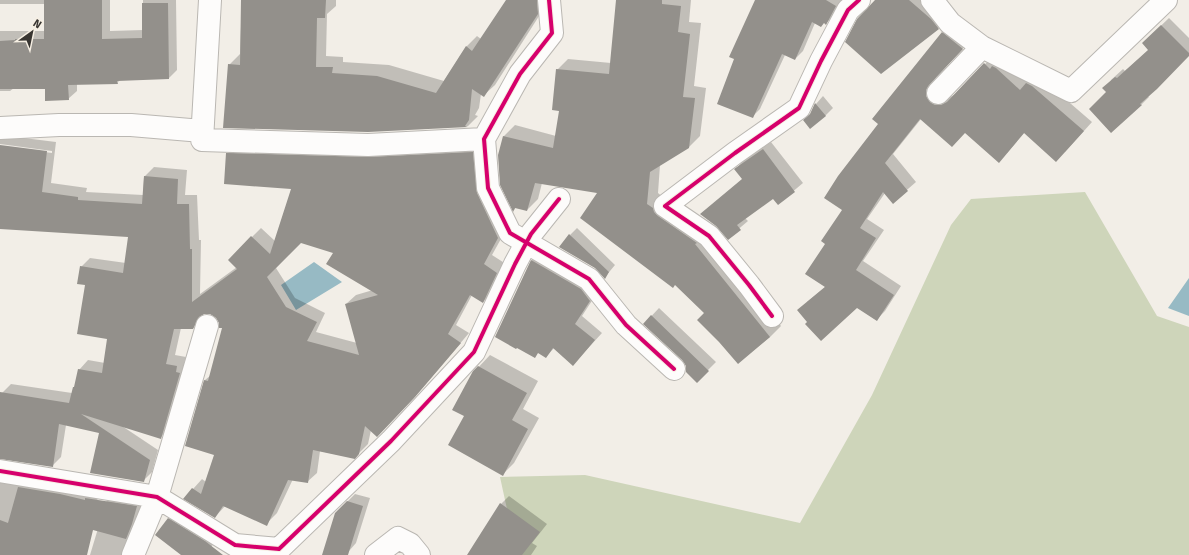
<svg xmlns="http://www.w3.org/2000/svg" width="1189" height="555" font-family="'Fira Sans',sans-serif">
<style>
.forest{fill:#ced5ba}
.water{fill:#97bac4}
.shadow{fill:#0003;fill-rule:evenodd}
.building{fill:#93908b;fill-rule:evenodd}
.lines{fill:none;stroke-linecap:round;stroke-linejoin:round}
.minor-casing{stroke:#bab7b2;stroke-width:24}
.minor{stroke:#fdfcfb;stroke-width:22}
.cycleway-casing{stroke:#f6efe3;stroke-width:6}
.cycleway{stroke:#d6006c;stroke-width:4}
</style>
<rect width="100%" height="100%" fill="#f2eee7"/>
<!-- forest -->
<path class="forest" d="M1085 192 1157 316 1189 327V555H517L500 477 585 475 800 523 872 395 951 225 971 199Z"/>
<!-- water -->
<path class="water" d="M314 262 342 282 296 310 281 285Z
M1189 278V316L1168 308Z"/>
<!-- shadow -->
<path class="shadow" d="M0 0H110V31L143 30V0H176L177 70 169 78 121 79 117 83 77 84V91L68 99 46 88H14L10 91H0V31H45V4H0Z
M242 0H336V6L327 14 326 56 343 57V62L389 65 444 81 466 47 477 36 481 39 507 0H548V2L495 85 484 95 481 94 479 108 475 115 478 116 468 126 368 131 229 65 240 54Z
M617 0H691L689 22 701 23 694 86 706 88 700 136 689 147 660 165 658 193 705 233 781 326 770 337 738 363 705 313 599 192 542 183 538 199 527 210 516 207 514 210 499 155 504 136 515 125 556 136 560 110 557 70 568 59 611 63Z
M756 0H842L834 16 826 23 825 22 815 23 803 51 795 59 785 55 760 109 752 117Z
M877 0H926L946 20 938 28Z
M1169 18 1189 38V55L1147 95 1149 97 1141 105 1108 92 1111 80 1123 69 1125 71 1149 50 1143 43Z
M951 25 971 40 937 75 934 81V87L944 97H950L956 94 993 56 1041 78 1092 122 1065 152 1025 132 1007 153 965 132 921 119 893 154 916 182 893 202 885 193 867 219 884 230 863 261 901 286 885 311 876 320 856 306 808 322 807 302 826 286 827 244 844 209 879 124 943 33Z
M823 96 833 108 825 116 811 114 816 104Z
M0 135 56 142 51 183 87 188 86 192 143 195 144 177 154 167 187 170 185 195H197L199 240H201L200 294 237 267 229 260 261 228 275 241 292 188 227 154 236 145 481 144 507 228 492 255 506 264 492 293 483 302 472 295 456 325 469 333 424 386 386 426 371 430 368 444 354 458 320 451 317 473 307 482 293 479 277 513 268 522 226 505 215 517 185 498 202 479 206 482 215 454 205 380 211 375 223 327 216 316 210 313H204L202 318 193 328H181L175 355 186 357 184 363 189 364 170 428 161 437 122 426 158 450 152 472 143 481 100 432 66 425 61 457 52 466 0 458V404L2 393 11 384 72 393 76 385 79 370 88 360 105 363 108 339 86 285 81 267 90 258 126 263 129 236 0 228V146L52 153V151L0 144ZM301 242 335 252 373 290 356 295 346 304 357 343 316 332 325 313 295 298 276 268Z
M771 142 803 183 778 204 773 197 745 218 748 221 728 238 743 179 736 169 743 161Z
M577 228 615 265 605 277 570 235Z
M539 253 597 293 582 316 602 333 580 357 554 348 546 357 539 352 496 336 532 260Z
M659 308 716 362 697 381 683 359 644 324Z
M490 355 538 381 523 409 539 418 514 463 503 474 466 416 474 372Z
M0 470 103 490 65 555H10L0 552Z
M116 491 147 496 127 555H90L106 502Z
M355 494 370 498 356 543 349 551 336 513Z
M509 496 547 524 532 543 537 546 531 555H468L501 504Z
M177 511 218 538 205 555H183L169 519Z"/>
<!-- building -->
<path class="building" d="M44 0H102V39L142 38V3H168L169 79 117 81 118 84 68 85 69 100 45 101V89H0V41L15 40V39H44Z
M241 0H326L325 18H317L316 67H333L332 73 377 76 436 93 466 46 472 51 506 0H537L538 14 484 97 472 89 469 120 465 126 468 127 368 132 223 128 228 64 240 65Z
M616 0H662V4L681 6 678 32 690 34 683 97 695 98 689 148 650 172 647 204 653 208 654 212 658 216 697 243 695 244 770 337 738 364 719 342 697 320 704 313 675 285 673 288 580 218 597 193 535 183 527 211 515 208 513 212 500 185 498 155 503 136 553 148 559 111 552 110 556 69 609 74Z
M755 0H826L836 6 826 25 824 23 821 27 812 22 795 60 782 54 753 118 717 104 734 59 729 57Z
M875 0H909L931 19 939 29 881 74 845 42 857 19Z
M1161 25 1189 53V56L1157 89 1140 104 1142 105 1111 133 1089 109 1106 92 1102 88 1115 77 1117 78 1148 50 1142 43Z
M942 32 963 49 929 85 926 90V96L930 102 935 105H941L947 102 984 63 990 69 992 66 996 68 1020 90 1026 83 1032 86 1084 131 1056 162 1024 133 999 163 965 133 952 147 920 119 885 163 908 191 893 204 883 192 860 228 876 238 856 270 894 295 877 321 857 308 821 341 805 324 807 322 797 310 825 287 805 274 825 244 821 241 842 210 824 198 838 176 878 124 872 119Z
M815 103 826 116 810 129 803 120 810 114Z
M0 145 47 151 42 192 78 197V200L142 204 144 176 178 179 177 204H189L190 249H192V302L237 269 228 260 251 236 270 254 291 189 224 184 226 153 369 157 473 152 477 193 498 238 484 264 497 273 483 303 470 295 448 334 461 343 415 397 377 437 365 426 359 454 355 459 313 450 308 483 288 480 267 526 223 506 215 518 183 499 192 488 201 494 214 455 185 446 204 380 208 381 222 328H219V323L216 318 210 314H204L199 317 193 329H174L166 364 177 366 176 372 180 373 161 439 81 414 150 460 144 482 90 473 99 433 59 424 53 467 0 459V392L69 403 73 387H74L78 369 102 373 107 339 77 334 85 285 77 284 80 266 123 273 128 237 0 229ZM301 243 333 253 326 264 378 295 345 304 359 355 307 341 317 322 286 307 267 277Z
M763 149 795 192 778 205 773 199 737 225 741 230 728 240 716 226 700 214 742 179 734 169Z
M569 234 609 272 605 279 595 268 559 247Z
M531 260 581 289 590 301 575 324 595 340 573 366 553 348 546 358 538 353 535 358 517 348 516 349 495 337Z
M651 315 709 371 697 383 686 372V366L682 360 643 324Z
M478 366 527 393 512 420 528 429 503 476 448 445 464 416 452 410 473 371Z
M18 487 60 494 85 500V498L137 506 132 524 126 539 93 530 87 555H0V520L8 523Z
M347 501 363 506 348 555H322L335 513Z
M500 503 540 532 522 555H467Z
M168 518 205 541 223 555H181L155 535Z"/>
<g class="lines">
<!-- minor casing -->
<g class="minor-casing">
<path id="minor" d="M210 0 202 140 368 145 484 139
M549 0 552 33 520 74 484 139 488 188 510 233 589 279 626 325 674 369
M932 0 950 23 982 47 1071 91 1166 0
M938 93 982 47
M0 128 59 125H131L202 131
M772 316 749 285 709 236 665 206 735 153 799 108 821 61 848 10 859 0
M0 471 157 497 235 545 279 549 391 441 474 352 515 264 531 234 559 199
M133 555 157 497 207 326
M376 555 398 538 410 544 419 555"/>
</g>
<!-- minor -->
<use href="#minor" class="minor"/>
<!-- cycleway casing -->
<g class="cycleway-casing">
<path id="cycleway" d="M549 0 552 33 520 74 484 139 488 188 510 233 589 279 626 325 674 369
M772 316 749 285 709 236 665 206 735 153 799 108 821 61 848 10 859 0
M0 471 157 497 235 545 279 549 391 441 474 352 515 264 531 234 559 199"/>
</g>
<!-- cycleway -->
<use href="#cycleway" class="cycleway"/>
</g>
<!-- north arrow -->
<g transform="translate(32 32) rotate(33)" stroke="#f6efe3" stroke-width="3" paint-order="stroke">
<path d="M0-3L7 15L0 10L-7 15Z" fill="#383531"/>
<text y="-6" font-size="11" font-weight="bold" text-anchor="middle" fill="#383531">N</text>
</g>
</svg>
